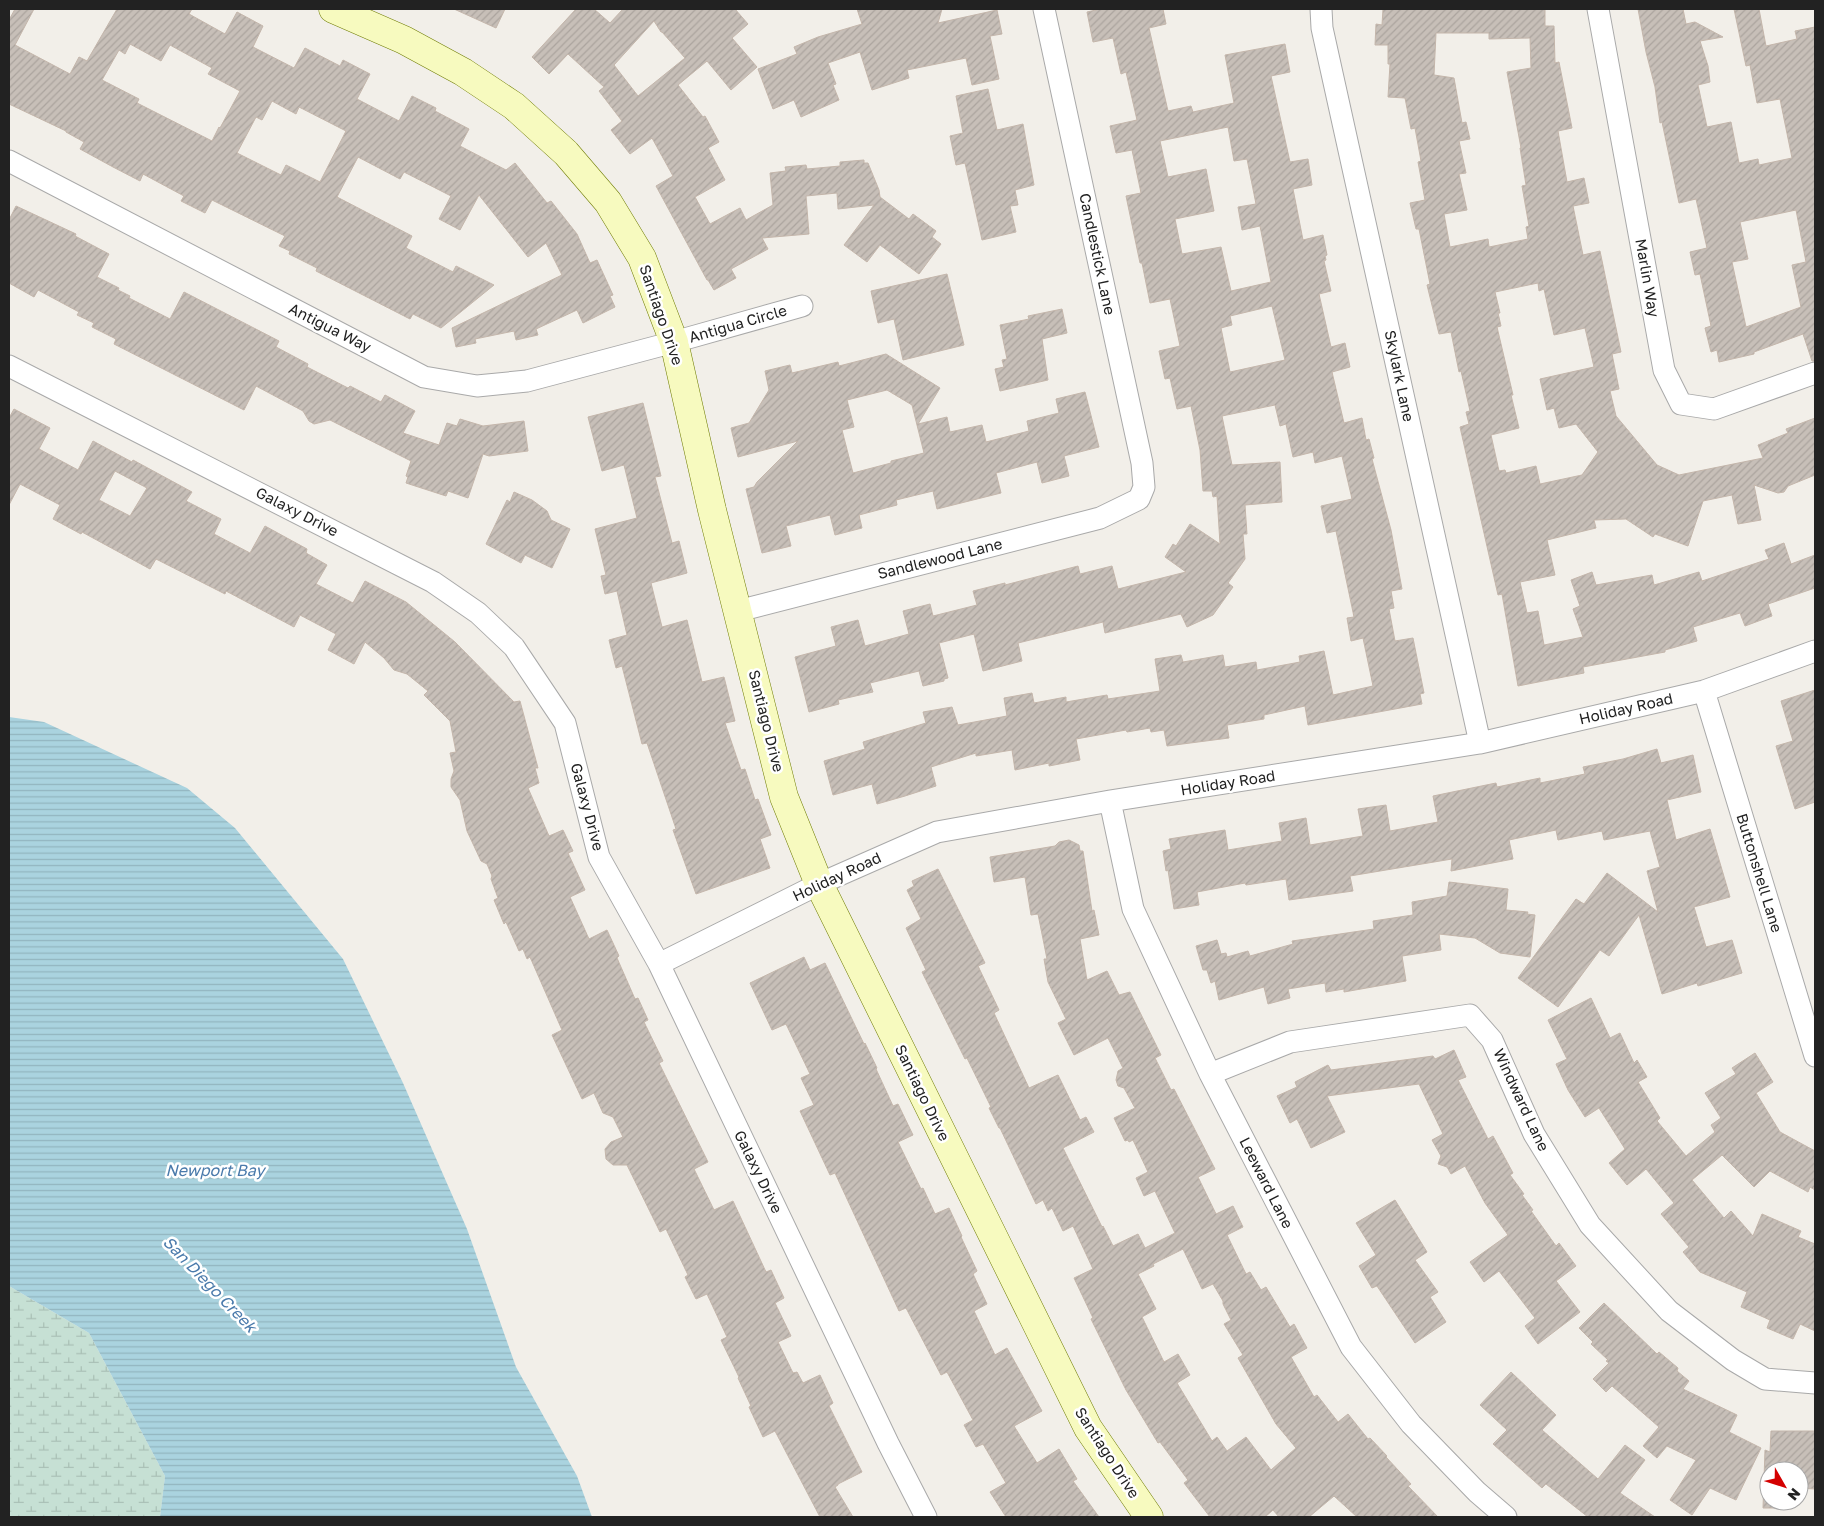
<svg xmlns="http://www.w3.org/2000/svg" width="1824" height="1526" font-family="'Golos Text',sans-serif">
<style>
.wetland{fill:url(#wetland-marsh)}
.water{fill:url(#water-rules)}
.building{fill:url(#building-hatch);stroke:#c4b6ab;fill-rule:evenodd}
.lines{fill:none;stroke-linecap:round;stroke-linejoin:round}
.street-casing{stroke:#a9a9a9;stroke-width:23}
.secondary-casing{stroke:#707d05;stroke-width:29}
.street{stroke:#fff;stroke-width:21}
.secondary{stroke:#f7fabf;stroke-width:28}
.labels{text-anchor:middle;stroke-width:5;stroke-linejoin:round;paint-order:stroke}
.street-label{font-size:15px;fill:#222;stroke:#fff}
.water-label{font-size:16px;font-style:italic;fill:#4a7aab;stroke:#fff}
</style>
<defs>
<pattern id="wetland-marsh" width="20" height="14" patternUnits="userSpaceOnUse" patternTransform="scale(1.25)"><rect width="20" height="14" fill="#c6e0d4"/><path d="M1 5h8M5 5V1M11 12h8M15 12V8" fill="none" stroke="#aac0b6"/></pattern>
<pattern id="water-rules" width="6" height="5" patternUnits="userSpaceOnUse" patternTransform="scale(1.25)"><rect width="6" height="5" fill="#aad3df"/><path d="M0 2.5h6" fill="none" stroke="#92b5bf"/></pattern>
<pattern id="building-hatch" width="6" height="6" patternUnits="userSpaceOnUse" patternTransform="scale(1.25)"><rect width="6" height="6" fill="#c7bfb8"/><path d="M-1 1l2-2M0 6l6-6M5 7l2-2" fill="none" stroke="#aba49e"/></pattern>
</defs>
<rect width="100%" height="100%" fill="#f2efe9"/>
<!-- wetland -->
<path class="wetland" d="M9 1286 89 1333 165 1476 160 1517H9Z"/>
<!-- water -->
<path class="water" d="M9 717 44 722 187 788 235 828 343 959 403 1083 467 1229 516 1367 577 1476 592 1517H160L165 1476 89 1333 9 1286Z"/>
<!-- building -->
<path class="building" d="M15 9H34L15 45 70 74 79 57 87 61 117 9H192L189 14 225 34 237 12 263 26 253 47 294 68 305 48 340 66 343 60 370 74 357 99 399 121 412 96 436 108 435 111 469 129 460 146 506 170 515 163 547 203 551 201 577 234 590 263 597 260 613 295 610 296 615 307 583 323 577 310 536 329 538 335 516 340 514 331 475 339 476 343 456 347 452 328 562 275 546 243 528 257 479 195 460 230 439 219 451 196 404 172 400 179 358 157 337 197 412 236 406 248 453 272 456 266 494 285 441 328 413 314 410 319 316 271 317 268 289 254 290 251 279 246 285 236 212 200 205 213 181 201 184 196 143 174 140 181 113 167 80 149 84 142 66 132V131L9 104V20ZM130 44 161 61 170 45 212 68 208 74 240 91 220 128 219 127 212 141 137 103 139 99 102 80 119 50 125 54ZM272 101 296 114 299 107 346 131 320 182 286 165 281 175 237 153 256 117 262 120Z
M454 9H505L496 28Z
M576 9H594L610 23 623 9H735L748 24 732 38 757 67 731 90 707 61 678 85 703 117 705 116 719 142 708 148 725 180 695 197 710 224 740 208 746 220 773 205 770 173 786 171 785 167 806 165 807 169 840 166V162L864 160V163H868L879 190 880 197 909 219 913 214 936 231 932 237 941 244 919 274 880 245 867 262 844 245 874 205 838 209 837 193 806 196 809 234 762 238 768 249 731 269 736 278 714 290 708 280H707L656 186 673 176 652 138 630 154 611 130 622 121 599 91 604 87 568 54 549 74 532 57ZM654 21 661 32H662L685 58 638 96 614 65Z
M857 9H942L938 23 997 10 1002 34 990 36 999 79 972 85 966 58 907 70 909 78 872 90 860 52 828 63 836 84 833 85 839 100 801 117 794 100 773 109 758 69 797 54 794 47 818 37 862 24Z
M1100 9H1163L1166 24 1149 28 1168 111 1191 106 1193 112 1234 103 1225 55 1285 44 1290 72 1271 76 1290 162 1308 159 1312 185 1293 189 1303 240 1323 235 1327 255 1325 256 1326 260 1324 261 1331 291 1319 294 1331 347 1345 343 1350 367 1332 372 1344 423 1362 418 1366 440 1369 439 1374 458 1372 459 1391 530 1402 589 1391 591 1394 608 1389 609 1395 641 1413 638 1424 693 1420 694 1422 704 1308 725 1305 706 1264 715V719L1227 725 1229 738 1167 746 1164 730 1151 732 1150 728 1127 732 1126 730 1076 739 1080 760 1049 766V763L1015 770 1012 750 976 756V753L931 767 936 786 905 796 877 804 872 784 833 795 824 761 865 749 863 742 926 723 923 712 952 707 958 725 1007 716 1004 698 1032 693 1034 703 1066 697V702L1107 695 1108 699 1160 691 1155 659 1181 655 1183 662 1223 655 1225 667 1256 662 1257 670 1300 662 1299 656 1324 651 1333 695 1373 686 1363 638 1351 641 1347 618 1354 617 1336 531 1327 533 1321 506 1352 499 1342 456 1315 463 1313 452 1293 457 1286 424 1280 426 1275 405 1222 416 1232 465 1280 462 1282 502 1245 505 1247 534H1243L1245 559 1228 583 1233 587 1213 615 1187 627 1181 614 1105 633 1103 622 1018 643 1022 661 983 671 974 634 939 643 948 678 944 679V681L923 686 919 671 870 683 873 692 838 700 839 704 809 712 795 657 836 646 831 627 858 620 865 646 909 634 903 611 930 604 933 616 977 605 973 591 1005 583V585L1078 566 1080 574 1112 566 1118 589 1186 572 1165 557 1173 544 1176 546 1190 524 1220 544 1217 496 1213 497 1212 491H1203L1200 450 1191 406 1177 409 1170 378 1165 379 1159 351 1180 346 1170 299 1150 303 1142 263H1140L1126 196 1141 193 1132 150 1116 153 1110 126 1137 120 1126 72 1121 74 1113 38 1093 42 1087 12ZM1228 127 1234 161 1247 159 1256 204 1238 207 1242 230 1260 226 1271 282 1231 291 1221 247 1182 254 1175 219 1214 211 1206 169 1168 177 1160 141ZM1272 306 1285 360 1230 372 1221 328 1232 325 1230 316Z
M1383 9H1545V26H1554L1555 63 1559 62 1572 128 1558 131 1567 182 1584 178 1589 203 1573 206 1583 255 1600 251 1621 352 1612 354 1619 389 1610 391 1616 416 1657 465 1679 475 1763 458 1758 445 1788 433 1786 429 1815 418V475L1788 486 1784 492 1778 493 1754 485 1761 520 1738 524 1732 495 1703 501 1688 546 1655 534 1653 537 1626 519 1594 520 1596 528 1547 540 1555 575 1520 582 1527 613 1538 611 1544 645 1583 637 1573 609 1580 606 1571 580 1592 572 1596 585 1652 575 1654 585 1699 572 1702 581 1769 559 1765 550 1784 543 1791 564 1815 555V588L1768 604 1772 616 1745 626 1740 613 1693 627 1697 641 1665 650V652L1583 667 1584 673 1518 686 1502 594 1498 595 1460 427 1469 424 1466 412 1470 411 1461 371 1459 372 1451 332 1439 334 1427 285 1430 284 1419 229H1416L1410 203 1425 200 1418 162 1421 161 1415 128 1411 129 1405 98 1388 97 1390 64H1388V45H1375L1376 24 1382 25ZM1436 33H1489V39L1530 38 1531 68 1507 72 1521 148H1520L1526 185 1522 186 1529 226 1526 227 1528 239 1489 247 1488 239 1450 247 1444 214 1467 210 1459 174 1466 173 1459 141 1470 139 1466 122 1462 123 1454 78 1434 75ZM1538 283 1539 291 1544 289 1554 335 1585 328 1594 367 1540 379 1547 410 1554 408 1559 428 1576 424 1598 452 1582 475 1540 484 1536 466 1506 473 1505 470 1499 471 1491 435 1519 428 1511 395H1513L1497 327 1501 326 1498 313H1500L1495 292Z
M1638 9H1683L1686 24 1695 22 1723 37 1700 41 1708 66 1710 82 1698 85 1707 127 1731 122 1739 163 1758 159 1759 165 1792 158 1780 99 1757 103 1750 65 1746 66 1734 9H1759L1766 46 1797 39 1795 31 1815 27V361H1812L1803 334 1754 352V354L1719 362 1717 350 1711 352 1705 328 1711 326 1700 274 1695 275 1690 252 1707 248 1696 199 1679 203 1662 122 1660 123 1655 87 1646 52ZM1796 210 1806 262 1792 265 1801 307 1746 327 1732 262 1748 259 1740 222Z
M988 89 997 130 1023 124 1034 185 1015 190 1018 205 1010 206 1016 232 982 240 965 163 956 165 950 136 963 133 956 96Z
M16 206 76 234 75 236 109 254 97 277 119 288 118 290 130 296 129 298 170 319 184 292 279 341 276 347 308 364 307 367 348 388 350 386 381 402 385 395 415 411 403 433 439 445 447 423 457 426 460 419 483 426 524 421 528 451 489 456 483 454 468 498 448 491 446 496 406 483 408 477 406 476 411 461 330 420 314 424 309 421 303 411 256 386 244 410 114 344 116 339 92 327 94 323 77 315 79 312 38 290 34 297 9 283V220Z
M947 274 964 345 903 360 894 319 878 323 871 291Z
M1062 309 1067 333 1042 339 1048 380 1000 391 995 369 1004 367 1002 360 1007 359 1000 325 1029 319 1028 316Z
M886 354 940 388 918 424 947 417 950 432 982 425 986 442 1029 431 1027 421 1059 413 1056 399 1085 392 1099 447 1064 456 1069 476 1042 483 1037 462 996 473 1001 493 937 509 933 491 896 500 897 505 859 515 862 528 835 535 830 515 786 526 791 546 762 553 746 489 754 487 757 482 798 441 738 457 731 428 749 423 769 390 765 371 790 365 792 373 838 362 839 366ZM887 390 912 405 924 453 891 461V463L853 473 842 430 854 427 847 400Z
M643 403 661 476 655 477 672 543 679 541 687 573 651 583 662 627 687 620 702 682 724 677 735 721 725 723 741 770 745 769 755 800 758 799 771 835 760 839 770 868 696 894 673 830 676 829 647 743 642 744 622 666 616 668 609 640 627 635 617 591 605 594 601 576 606 575 595 529 637 518 624 465 602 471 588 417Z
M14 409 50 428 39 449 78 470 93 441 132 462 133 460 192 492 186 501 221 519 214 534 250 553 265 526 307 549 306 553 327 565 316 584 353 603 365 581 406 602 455 642 514 702 520 701 538 768H535L539 783 528 788 549 836 563 830 573 851 568 853 585 890 570 897 589 939 607 930 619 956 617 958 635 999 638 998 648 1020 644 1022 663 1061 659 1063 708 1162 694 1169 714 1210 733 1201 766 1272 771 1270 784 1298 775 1303 791 1336 778 1342 793 1373 797 1372 803 1383 820 1375 833 1403 829 1406 862 1472 838 1484V1485L835 1487 853 1517H820L775 1431 763 1437 749 1407 751 1406 738 1378 739 1377 721 1340 727 1337 707 1294 696 1299 685 1277 688 1275 666 1229 660 1232 627 1165H613L606 1159 605 1149 611 1142 623 1137 613 1117 603 1113 594 1093 582 1099 552 1035 562 1030 530 957 527 959 523 949 519 951 506 922 504 924 494 900 498 898 491 879 492 876 487 864 481 861 467 831 460 800 451 787V779L454 771 450 753 456 752 450 721 424 695 428 691 407 674 394 670 384 658 365 642 354 664 328 650 336 634 300 615 294 627 226 591 225 594 156 559 150 569 82 532 81 534 53 519 60 505 20 484 9 505V418ZM115 471 147 488 130 516 99 500Z
M514 492 532 500 547 511 551 520 570 529 552 568 525 555 521 563 486 544 507 500 510 502Z
M1815 690V802L1795 809 1776 746 1793 741 1781 701Z
M1657 749 1661 763 1693 755 1701 792 1667 800 1676 840 1710 829 1730 897 1694 907 1706 947 1732 940 1742 973 1698 986 1697 983 1662 994 1639 915 1609 956 1600 950 1558 1007 1518 978 1576 899 1584 904 1607 873 1658 912 1647 871 1660 867 1650 831 1604 840 1602 831 1558 840 1556 830 1509 840 1513 859 1451 871 1452 859 1350 876 1353 891 1289 900 1286 879 1246 885 1245 883 1197 892 1199 905 1174 909 1168 870 1166 871 1163 851 1171 849 1169 839 1225 830 1228 850 1282 841 1279 823 1306 818 1310 845 1363 836 1358 809 1386 805 1390 831 1438 822 1433 796 1496 783 1497 787 1540 778V783L1585 774 1583 767 1623 759Z
M1069 840 1079 845 1080 851H1083L1092 911 1094 910 1099 935 1080 939 1087 980 1107 971 1119 995 1130 992 1161 1055 1155 1058 1171 1090 1174 1089 1215 1169 1198 1177 1216 1214 1233 1206 1243 1227 1227 1235 1246 1274 1250 1272 1261 1290 1266 1287 1290 1327 1294 1324 1307 1348 1291 1357 1314 1397 1317 1395 1338 1422 1348 1414 1368 1439 1370 1438 1387 1456 1386 1457 1411 1484 1408 1486 1438 1517H1357L1334 1496 1309 1517H1279L1273 1510 1265 1517H1210L1184 1483 1188 1480 1160 1442 1158 1443 1126 1390 1091 1319 1093 1318 1074 1278 1093 1269 1073 1226 1063 1231 1052 1208 1048 1211 1043 1200 1036 1204 1000 1128H999L989 1108 991 1107 967 1058 965 1059 922 972 926 970 906 928 921 919 907 890 914 886 912 881 938 869 985 963 978 966 999 1010 994 1013 1029 1088 1058 1075 1080 1120 1086 1117 1094 1132 1063 1148 1102 1227 1103 1226 1113 1246 1138 1234 1145 1248 1175 1233 1155 1191 1144 1196 1136 1178 1148 1172 1133 1140 1129 1142 1128 1140 1125 1141 1114 1118 1135 1108 1124 1088 1118 1086 1116 1080 1118 1071 1123 1068 1108 1038 1074 1055 1058 1023 1066 1019 1048 982 1044 959H1047L1038 914 1031 915 1025 877 994 882 990 857 1055 846 1059 842ZM1183 1249 1202 1289 1213 1284 1223 1301V1304L1231 1320 1224 1324 1243 1355 1238 1358 1276 1424 1296 1448 1271 1470 1246 1437 1227 1451 1217 1437 1212 1441 1177 1383 1190 1375 1178 1354 1164 1362 1142 1317 1156 1309 1138 1274 1154 1266 1153 1264Z
M1449 882 1508 889 1506 910 1528 912 1527 914 1535 915 1530 957 1500 953 1475 938 1439 934 1441 950 1402 956 1406 981 1344 992V989L1326 992 1325 983 1288 989 1290 998 1268 1004 1264 987 1219 1000 1215 981 1211 983 1207 970H1203L1196 946 1217 940 1221 954 1226 953 1227 957 1248 951 1250 956 1293 944 1292 941 1374 929 1373 921 1413 915 1412 902 1447 896Z
M804 957 810 970 825 963 864 1044 865 1043 877 1068 876 1069 893 1106 898 1104 913 1135 898 1142 921 1189 923 1188 935 1214 949 1208 962 1236 961 1237 977 1271 973 1274 987 1304 974 1311 995 1355 1007 1348 1042 1411 1014 1426 1037 1463 1059 1449 1077 1479 1073 1481 1099 1517H1006L990 1492 1006 1483 983 1444 976 1447 964 1425 973 1420 947 1372 941 1375 906 1308 899 1311 835 1173 830 1175 800 1111 814 1105 801 1078 810 1074 786 1024 772 1030 750 983Z
M1591 998 1610 1038 1620 1033 1634 1063 1637 1060 1647 1077 1638 1082 1660 1118 1657 1121 1686 1156 1715 1132 1711 1125 1721 1118 1705 1093 1736 1074 1732 1068 1755 1053 1773 1082 1756 1093 1780 1132 1815 1151V1190L1810 1187 1808 1192 1770 1171 1754 1187 1722 1155 1692 1180 1724 1218 1731 1211 1753 1236 1762 1214 1801 1231 1798 1237 1815 1244V1331L1800 1324 1793 1339 1767 1328 1770 1320 1741 1307 1747 1292 1700 1272 1683 1252 1689 1247 1661 1214 1674 1203 1646 1169 1627 1185 1609 1163 1625 1149 1599 1108 1585 1117 1568 1090 1556 1064 1567 1059 1548 1020Z
M1454 1050 1466 1077 1458 1080 1488 1139 1493 1136 1513 1173 1510 1175 1524 1194 1522 1195 1533 1210 1531 1211 1556 1246 1559 1243 1576 1266 1556 1281 1580 1312 1538 1344 1525 1326 1535 1318 1499 1271 1484 1282 1470 1262 1508 1235 1485 1203 1465 1166 1451 1174 1447 1167 1438 1164 1441 1156 1432 1140 1443 1134 1419 1084 1327 1096 1345 1132 1311 1148 1297 1119 1290 1123 1277 1096 1297 1087 1295 1082 1328 1065 1331 1070 1433 1056 1435 1059Z
M1395 1200 1427 1252 1415 1260 1438 1292 1430 1297 1446 1322 1415 1343 1377 1286 1372 1288 1359 1266 1376 1255 1356 1223Z
M1604 1303 1657 1354 1659 1352 1678 1368 1677 1371 1689 1381 1683 1389 1737 1415 1729 1432 1761 1448 1736 1500 1710 1488 1692 1515 1670 1500 1696 1460 1667 1446 1657 1458 1643 1446 1659 1427 1612 1386 1606 1392 1593 1379 1609 1363 1606 1361 1608 1360 1591 1344 1593 1342 1579 1328Z
M1511 1372 1556 1415 1542 1430 1598 1479 1625 1445 1645 1460 1620 1493 1655 1517H1588L1546 1484 1542 1488 1493 1444 1507 1430 1480 1405Z
M1771 1431H1815V1489L1799 1488V1471H1769V1501H1793L1792 1508H1763L1765 1450 1770 1452Z"/>
<g class="lines">
<!-- street casing -->
<g class="street-casing">
<path id="street" d="M1321 9 1322 28 1480 743
M1598 9 1664 370 1681 404 1714 409 1815 373
M9 161 424 377 477 386 527 381 674 342 802 306
M9 366 433 582 478 613 514 647 565 723 599 857 659 964 888 1443 926 1517
M738 611 1100 518 1139 499 1144 487 1142 463 1044 9
M1704 691 1815 1056
M1110 801 1133 909 1210 1074 1351 1347 1411 1424 1477 1492 1506 1517
M659 964 819 884 937 832 1110 801 1480 743 1704 691 1815 651
M1210 1074 1290 1042 1470 1015 1492 1040 1534 1134 1590 1225 1669 1311 1733 1360 1765 1379 1815 1383"/>
</g>
<!-- secondary casing -->
<g class="secondary-casing">
<path id="secondary" d="M333 9 404 40 463 72 514 106 566 153 608 202 642 258 674 342 712 510 784 797 819 884 1088 1428 1149 1517"/>
</g>
<!-- street -->
<use href="#street" class="street"/>
<!-- secondary -->
<use href="#secondary" class="secondary"/>
</g>
<g class="labels">
<!-- street labels -->
<g class="street-label">
<text transform="translate(1097 254) rotate(78)" y="5">Candlestick Lane</text>
<text transform="translate(1647 278) rotate(80)" y="5">Marlin Way</text>
<text transform="translate(661 315) rotate(71)" y="5">Santiago Drive</text>
<text transform="translate(738 324) rotate(-16)" y="5">Antigua Circle</text>
<text transform="translate(330 328) rotate(27)" y="5">Antigua Way</text>
<text transform="translate(1399 376) rotate(78)" y="5">Skylark Lane</text>
<text transform="translate(297 512) rotate(27)" y="5">Galaxy Drive</text>
<text transform="translate(940 559) rotate(-14)" y="5">Sandlewood Lane</text>
<text transform="translate(1626 709) rotate(-13)" y="5">Holiday Road</text>
<text transform="translate(766 721) rotate(76)" y="5">Santiago Drive</text>
<text transform="translate(1228 783) rotate(-9)" y="5">Holiday Road</text>
<text transform="translate(587 807) rotate(75)" y="5">Galaxy Drive</text>
<text transform="translate(1759 873) rotate(73)" y="5">Buttonshell Lane</text>
<text transform="translate(837 877) rotate(-25)" y="5">Holiday Road</text>
<text transform="translate(922 1093) rotate(64)" y="5">Santiago Drive</text>
<text transform="translate(1521 1100) rotate(65)" y="5">Windward Lane</text>
<text transform="translate(758 1172) rotate(64)" y="5">Galaxy Drive</text>
<text transform="translate(1266 1183) rotate(63)" y="5">Leeward Lane</text>
<text transform="translate(1107 1453) rotate(57)" y="5">Santiago Drive</text>
</g>
<!-- water labels -->
<g class="water-label">
<text x="215" y="1176">Newport Bay</text>
<text transform="translate(210 1284) rotate(46)" y="6">San Diego Creek</text>
</g>
</g>
<!-- border -->
<rect width="1824" height="1526" fill="none" stroke="#222222" stroke-width="20"/>
<!-- north arrow -->
<g transform="translate(1784 1486) rotate(129)"><circle r="24" fill="#ffffff" stroke="#a7a7a7"/>
<path d="M0-4L9 19L0 12L-9 19Z" fill="#d40000"/>
<text y="-8" font-size="14" font-weight="bold" text-anchor="middle" fill="#222222">N</text>
</g>
</svg>
